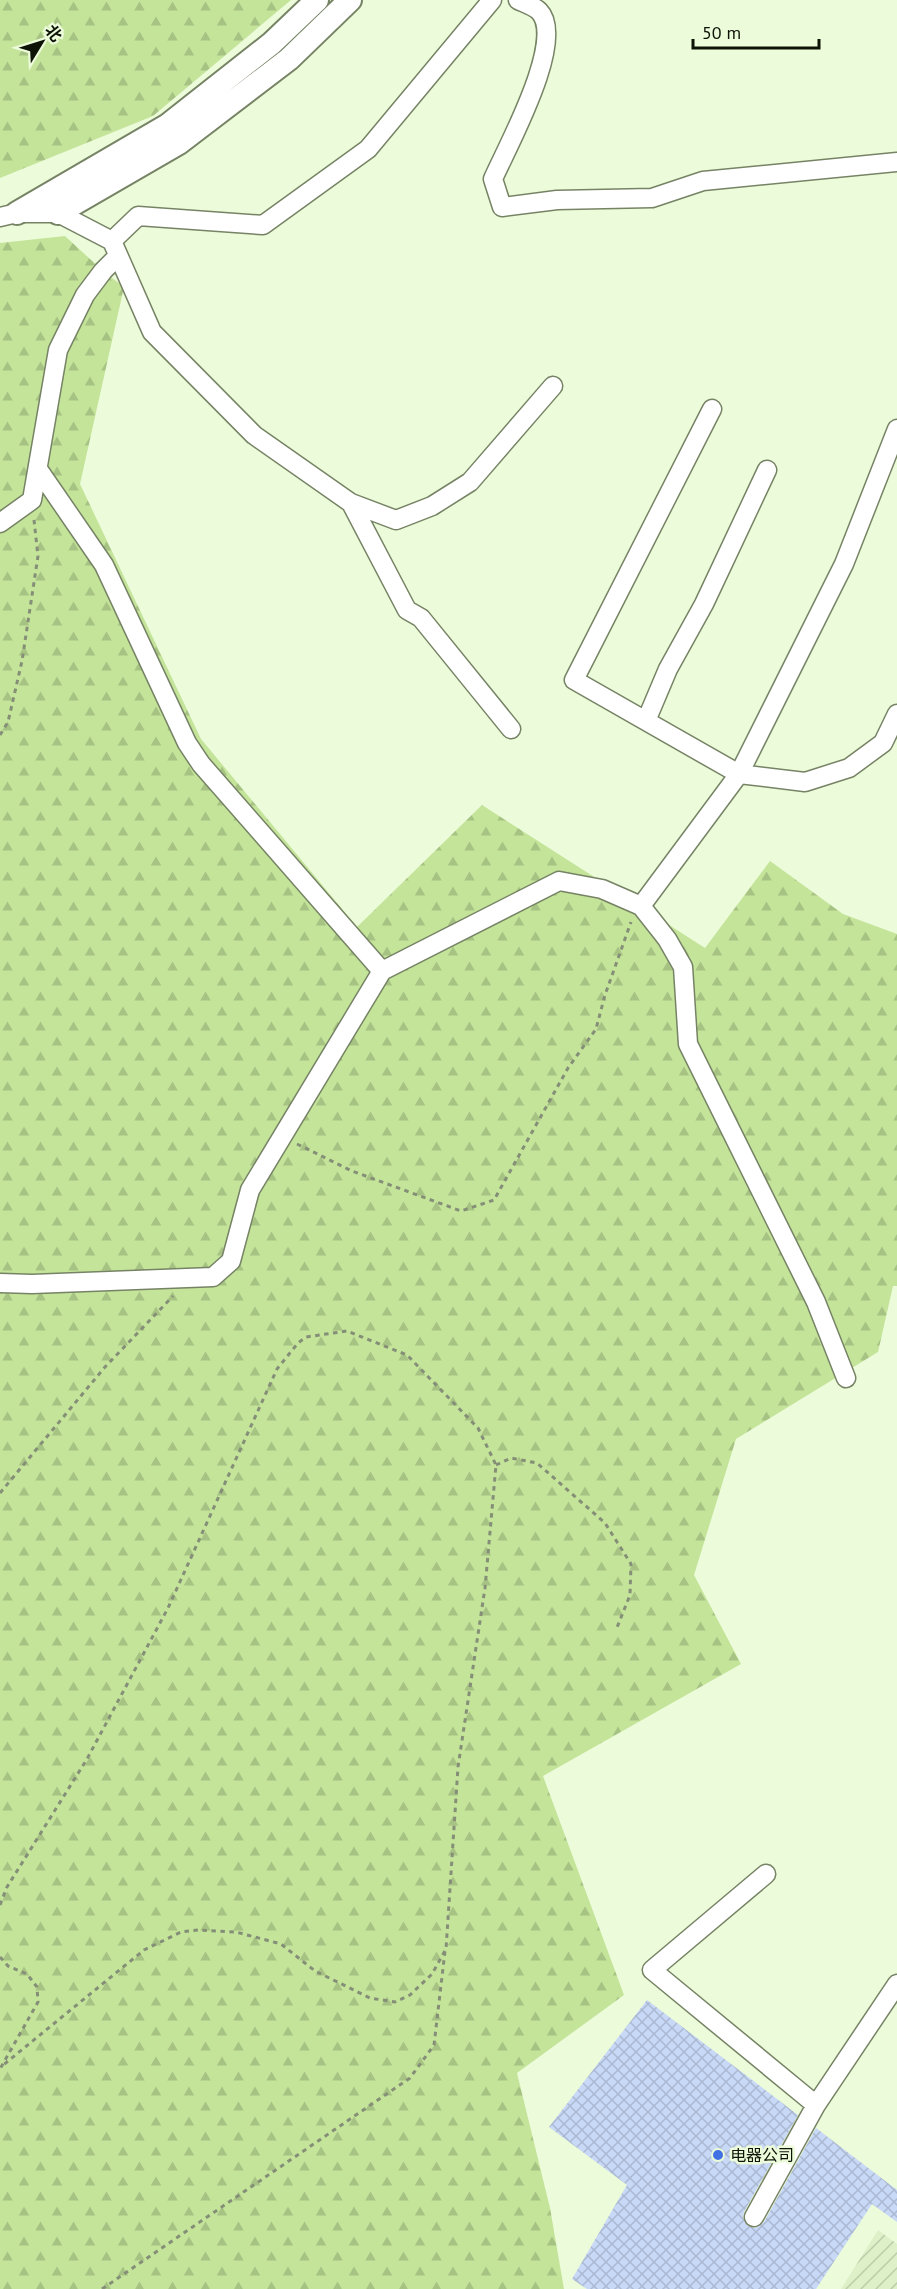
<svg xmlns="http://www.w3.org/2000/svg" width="897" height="2289" font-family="'PT Sans','Noto Sans SC',sans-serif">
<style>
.industrial{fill:url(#industrial-furrows)}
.forest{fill:url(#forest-firs)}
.building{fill:url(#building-cross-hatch)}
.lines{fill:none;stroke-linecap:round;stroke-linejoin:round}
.minor-casing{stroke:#768365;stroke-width:21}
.tertiary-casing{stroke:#768365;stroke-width:26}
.path{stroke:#858f77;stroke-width:3;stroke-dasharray:4.5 4.5;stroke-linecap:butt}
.minor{stroke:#fff;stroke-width:18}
.tertiary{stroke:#fff;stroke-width:22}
.poi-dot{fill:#4171e2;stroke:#ecfbd9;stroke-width:2}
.labels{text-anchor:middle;stroke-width:5;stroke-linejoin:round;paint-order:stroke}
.poi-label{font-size:16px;fill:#0e1307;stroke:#ecfbd9;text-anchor:start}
</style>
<defs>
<pattern id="industrial-furrows" width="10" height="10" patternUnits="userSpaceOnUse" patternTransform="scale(1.5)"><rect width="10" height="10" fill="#ddf0c7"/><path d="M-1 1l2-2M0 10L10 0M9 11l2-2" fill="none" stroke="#bccda9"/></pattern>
<pattern id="forest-firs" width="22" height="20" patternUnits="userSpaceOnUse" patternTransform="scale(1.5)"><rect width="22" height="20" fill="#c4e49a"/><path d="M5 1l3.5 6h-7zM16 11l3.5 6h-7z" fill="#a7c383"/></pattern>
<pattern id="building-cross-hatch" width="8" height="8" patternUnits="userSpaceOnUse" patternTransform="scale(1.5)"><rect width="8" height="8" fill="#c8d8f7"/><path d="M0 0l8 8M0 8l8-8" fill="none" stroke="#abb8d2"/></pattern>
</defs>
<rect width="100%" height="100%" fill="#ecfbd9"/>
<!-- industrial -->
<path class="industrial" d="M878 2230 897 2244V2289H841Z"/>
<!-- forest -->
<path class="forest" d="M0 0H291L153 116 0 178Z
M65 236 103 271 124 287 80 484 201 739 357 927 482 805 705 948 770 861 843 914 897 934V1286H893L878 1352 736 1439 694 1575 741 1664 543 1776 624 1995 517 2073 550 2208 564 2289H0V243Z"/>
<!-- building -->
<path class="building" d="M647 2000 798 2115 744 2212 743 2218 748 2226 755 2228 764 2222 816 2128 897 2190V2222L872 2204 816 2289H587L572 2279 627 2185 549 2127Z"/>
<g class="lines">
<!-- minor casing -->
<g class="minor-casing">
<path id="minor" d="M518 0C524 3 534 6 539 11 567 39 507 147 493 179L502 207 557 200 652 198 703 181 897 162
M0 217 17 213H58L112 241 152 332 254 435 351 503 396 520 432 506 470 482 553 386
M112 241 138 216 263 225 368 149 492 0
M712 409 574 680 739 774 805 782 849 768 883 743 897 714
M38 469 104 565 187 743 201 764 382 971 559 881 602 889 641 906 667 939 683 967 688 1044 816 1302 846 1378
M351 503 407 610 421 618 511 729
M0 523 32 500 58 350 85 295 103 271 118 256
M646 721 668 669 704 604 767 470
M641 906 739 774 844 564 897 429
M0 1283 32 1284 213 1277 231 1261 250 1190 382 971
M766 1874 652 1970 816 2105 897 1984
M754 2217 816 2105"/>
</g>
<!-- tertiary casing -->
<g class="tertiary-casing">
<path id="tertiary" d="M17 213 168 125 272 43 317 0
M58 213 179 143 289 59 350 0"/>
</g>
<!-- path -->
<path class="path" d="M0 735 8 722 22 661 38 556 34 520
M297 1144 352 1171 461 1211 494 1200 568 1068 596 1029 605 995 631 922
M496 1465 511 1458 537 1463 605 1523 631 1564 630 1595 616 1630
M0 1493 105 1367 173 1296
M0 1905 7 1887 87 1759 168 1608 277 1369 298 1343 306 1337 347 1331 407 1355 478 1428 496 1465 485 1588 458 1767 446 1949 432 1974 410 1995 395 2002 370 1998 315 1971 281 1944 236 1932 198 1930 181 1932 144 1950 2 2066
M0 1957 8 1966 27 1974 37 1987 38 2002 0 2069
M102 2289 410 2078 434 2045 445 1951"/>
<!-- minor -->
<use href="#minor" class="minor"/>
<!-- tertiary -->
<use href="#tertiary" class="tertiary"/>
</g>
<!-- markers -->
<circle class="poi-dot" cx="718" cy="2155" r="6"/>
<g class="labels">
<!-- poi labels -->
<g class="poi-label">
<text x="730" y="2161">电器公司</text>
</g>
</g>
<!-- north arrow -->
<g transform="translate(42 42) rotate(52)" stroke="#ecfbd9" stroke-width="4.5" paint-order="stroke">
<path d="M0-4.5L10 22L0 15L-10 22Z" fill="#0e1307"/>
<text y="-9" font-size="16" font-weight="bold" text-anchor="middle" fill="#0e1307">北</text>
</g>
<!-- scale -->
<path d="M693 39v9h126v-9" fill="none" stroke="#0e1307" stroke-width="3"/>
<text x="702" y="39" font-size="18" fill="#0e1307" stroke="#ecfbd9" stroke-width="4.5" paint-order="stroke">50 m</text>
</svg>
